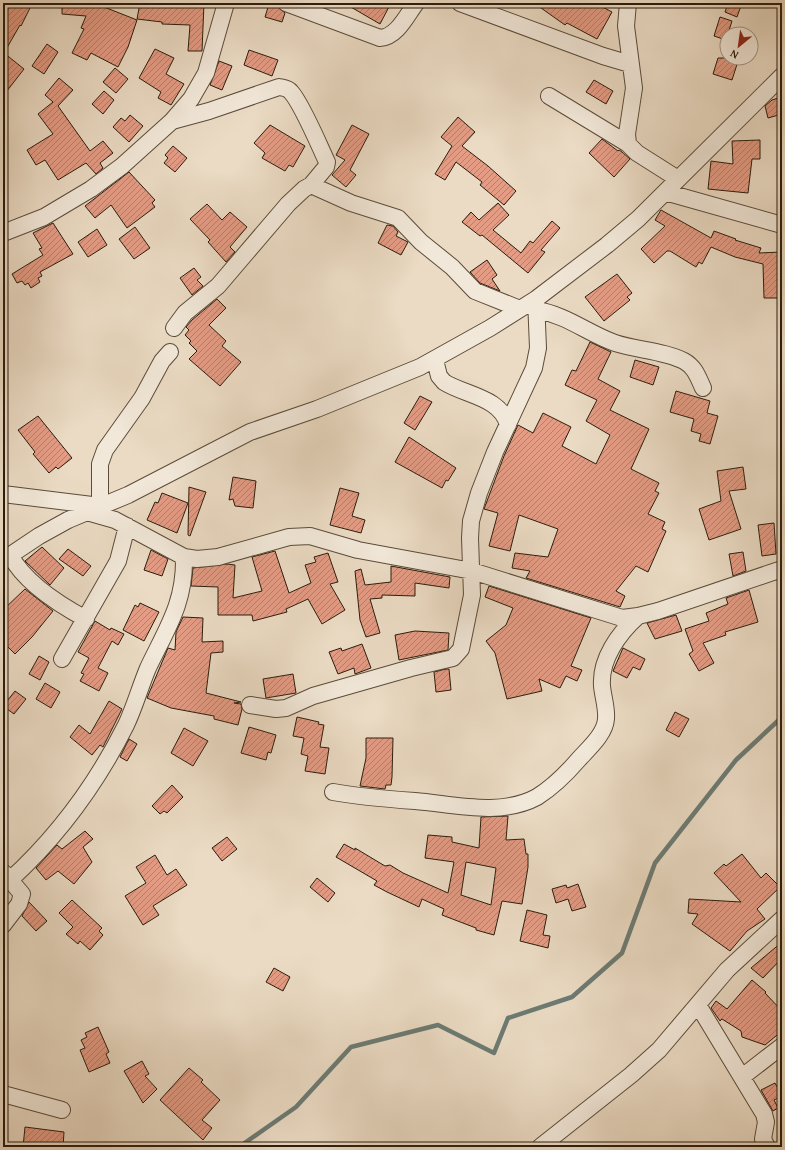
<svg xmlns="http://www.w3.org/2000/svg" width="785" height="1150" font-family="'Gentium Book Plus',serif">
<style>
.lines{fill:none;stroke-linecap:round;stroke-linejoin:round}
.stream{stroke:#6c7b73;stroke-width:4.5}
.building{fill:url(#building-hatch);stroke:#2b1c0c;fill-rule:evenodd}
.street-casing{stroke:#5b4c3a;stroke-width:18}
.street{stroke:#f2e8d9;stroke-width:16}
</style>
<defs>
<pattern id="building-hatch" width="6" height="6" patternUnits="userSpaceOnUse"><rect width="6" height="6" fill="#e49c85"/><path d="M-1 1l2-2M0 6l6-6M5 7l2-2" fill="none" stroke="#b97e6b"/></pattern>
</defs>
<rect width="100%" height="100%" fill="#ebdbc4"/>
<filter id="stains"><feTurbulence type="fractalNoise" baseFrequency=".005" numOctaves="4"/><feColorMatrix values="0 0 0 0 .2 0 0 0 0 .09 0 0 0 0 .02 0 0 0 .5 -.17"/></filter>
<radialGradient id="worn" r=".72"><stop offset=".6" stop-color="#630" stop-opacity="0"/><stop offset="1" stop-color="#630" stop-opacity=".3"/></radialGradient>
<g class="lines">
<!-- stream -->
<path class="stream" d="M239 1147 296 1107 351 1047 438 1025 494 1053 508 1018 572 997 622 953 655 863 736 760 782 717"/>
</g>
<!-- building -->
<path class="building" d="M10 3H18L30 8 21 26 20 25 4 53 24 69 3 96V19Z
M62 3H94L137 20 128 47 118 67 91 53 87 60 72 53 84 29 81 28 86 16 62 14Z
M140 3 163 6V3H204L202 51H188L190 25 162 24V22L137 19Z
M344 3H391L380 24Z
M534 3H595L612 12 597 39 567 23 565 25Z
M728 3H742L737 17 725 12Z
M269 4 277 6 285 13 282 22 265 17Z
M720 17 732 21 726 40 714 36Z
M47 44 58 52 44 74 32 66Z
M155 49 174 58 166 74 184 84 171 105 158 98 161 92 139 78Z
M249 50 278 60 272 76 244 65Z
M718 58H739L732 80 713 74Z
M219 61 232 66 222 90 210 85Z
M115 68 128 79 116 93 103 82Z
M59 78 73 90 58 106 90 151 103 141 113 153 100 163 103 168 96 174 86 163 58 180 45 160 36 165 27 150 53 134 38 114 53 102 45 95Z
M594 80 613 91 606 104 586 92Z
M104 91 114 100 103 114 92 104Z
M778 98 782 114 768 118 765 106 772 100Z
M130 115 143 126 129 142 113 127 121 118 125 121Z
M458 117 475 132 462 146 488 166 516 191 504 205 480 185 482 182 456 162 445 180 435 174 452 146 441 137Z
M270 125 305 146 293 167 289 165 285 171 262 158 265 153 254 143Z
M352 125 369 134 350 170 356 175 346 187 332 175 345 160 336 155Z
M602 139 618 151 619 150 622 152 630 159 614 177 589 153Z
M760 140V159H752L748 193 708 189 711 161 733 164 732 141Z
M173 146 187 158 175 172 164 163 168 158 165 155Z
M129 172 155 200 152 203 155 207 127 228 111 205 95 218 85 206Z
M498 203 509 215 493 230 521 253 530 241 533 243 552 221 560 228 541 250 545 252 528 273 482 235 480 236 462 222 471 212 479 220Z
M207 204 222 220 230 212 247 227 230 247 235 252 226 262 208 242 210 240 190 219Z
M661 210 711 238 714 231 736 239 735 240 761 248 759 253 782 252 781 298H764L763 264 735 257 711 247 702 264 699 262 696 267 670 251H667L654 263 641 249 665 226 655 220Z
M53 223 73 254 40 272 42 276 38 278 40 282 31 288 28 283 25 285 22 281 17 283 12 274 43 255 39 249 42 248 33 233Z
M387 225 393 226 398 232 396 236 408 242 401 255 378 243Z
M135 227 150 248 134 259 119 239Z
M97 229 107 245 88 257 78 242Z
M487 260 497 275 492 279 500 291 480 283 470 272Z
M194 268 201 277 197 280 203 286 192 295 180 278Z
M617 274 632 293 627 297 630 300 604 321 585 297Z
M217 299 226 308 209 325 226 341 222 346 241 362 220 386 189 359 197 351 189 343 191 341 185 335 189 330 186 327 192 320Z
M590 342 611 352 598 379 620 391 610 410 649 429 631 469 659 483 655 491 659 493 648 514 665 522 662 529 666 531 648 572 636 566 616 591 625 596 620 607 526 578 530 571 512 568 515 553 548 557 558 529 519 515 510 551 489 546 498 513 484 509 504 456 518 425 533 433 543 413 571 427 562 446 596 464 610 435 586 421 597 400 565 385 572 370 576 371Z
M635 360 659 367 653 385 630 377Z
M676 391 710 401 707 413 718 416 710 444 699 441 701 434 691 431 694 419 670 412Z
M420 396 432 402 415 430 404 423Z
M38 416 72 458 58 469 56 467 49 473 33 454 35 452 18 430Z
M409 437 456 468 448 481 446 480 442 488 395 462Z
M743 467 746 489 729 491 741 529 709 540 699 509 721 501 717 471Z
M233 477 256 481 253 508 235 506 233 499 229 500Z
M189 487 206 492 190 536 188 535Z
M340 488 359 493 352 516 365 520 361 533 330 525Z
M162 493 188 503 177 533 147 520 155 502 158 503Z
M774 523 776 554 762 556 758 525Z
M42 547 64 568 50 585 25 561Z
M68 549 91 566 83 576 59 559Z
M151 550 168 559 162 576 144 570Z
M275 551 289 593 311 583 305 565 316 562 314 557 328 553 338 582 330 584 345 610 322 624 308 599 286 609 287 612 253 621 252 615H218V587L191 586 193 568 227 564 235 565 233 598 262 591 252 557Z
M743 552 746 571 733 576 729 554Z
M391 566 450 577 449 588 415 583V596L382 595V598L370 599 380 633 366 637 360 620 355 571 361 569 365 585 391 582Z
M489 586 591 618 571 666 582 670 577 681 566 676 560 688 539 679 542 691 507 699 495 653 486 641 506 625 513 608 485 597Z
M25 589 53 611 32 637 15 654 3 642V610Z
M749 590 758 622 725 632 726 635 703 643 714 663 699 671 689 654 693 651 685 629 709 621 706 613 728 604 726 598Z
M140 603 159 612 144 641 123 630 135 605 138 607Z
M676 615 682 631 655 639 647 623Z
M183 617 203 618 202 642 223 641V652L211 653 206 693 241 702 234 703 241 704 242 709 238 725 214 719V716L171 708 147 698 168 648 175 650 176 632Z
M95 621 110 630 111 628 124 634 118 645 112 641 98 668 108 673 99 691 80 681 84 674 81 673 89 658 78 652Z
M415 631 449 633 448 650 399 660 395 635Z
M362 644 371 668 355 674 354 668 338 674 329 652 341 648 342 651Z
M623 648 645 659 640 670 633 667 627 678 613 671Z
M39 656 49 662 40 680 29 674Z
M446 669H449L451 690 436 692 434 672Z
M293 674 296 693 266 698 263 679Z
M45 683 60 692 51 708 36 699Z
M15 691 26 699 14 714 3 706Z
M109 701 122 709 103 747 100 745 92 755 70 737 79 725 90 734Z
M675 712 689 719 679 737 666 730Z
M297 717 319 722 318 724 324 725 320 747 329 748 325 774 305 771 308 756 301 754 304 738 293 736Z
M249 727 276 735 271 753 268 752 266 760 241 753Z
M184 728 208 741 193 766 171 753Z
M366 738H393L392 777 391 785H386L385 789 360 786 366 758Z
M129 739 137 744 127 761 120 757Z
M172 785 183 797 167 813 164 811 160 814 152 806Z
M508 816 506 840 524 839 526 854H528V867L522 904 502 901 494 935 476 930V928L442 915 444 909 422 899 419 907 387 892 374 885 377 881 336 857 344 844 355 850V848L385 866 390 865 403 873 448 893 454 862 425 858 428 835 452 837V842L479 848 481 817ZM466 862 496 868 491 905 461 895Z
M85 831 93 839 83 847 92 862 74 884 58 871 46 880 36 868 57 845 62 849Z
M227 837 237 849 222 861 212 848Z
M742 854 761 878 766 873 780 887 757 909 765 919 747 931 730 951 692 924 698 914 688 913 689 899 741 902 714 873 724 864 726 866Z
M155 855 167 875 176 869 187 885 153 906 159 915 143 925 125 896 146 883 136 867Z
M317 878 335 893 328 902 310 887Z
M578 884 586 907 572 911 568 899 556 903 552 889 566 885 567 888Z
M72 900 102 928 99 931 103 935 90 950 80 941 78 944 66 934 73 927 59 913Z
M29 902 47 921 36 931 22 916Z
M527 910 547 915 543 935 550 936 548 948 520 941Z
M782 942V958L763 978 751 968Z
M274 968 290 977 283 991 266 982Z
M752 980 766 992 765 993 782 1011V1031L765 1045 742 1037 741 1031 722 1019 720 1021 711 1008 716 1001 727 1009Z
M98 1027 109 1052 106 1054 110 1063 89 1072 80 1050 85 1048 81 1040 87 1037 85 1033Z
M142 1061 149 1074 145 1076 157 1089 143 1103 124 1071Z
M189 1068 203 1080 201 1082 220 1100 202 1120 212 1128 203 1140 160 1100Z
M775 1083 782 1096 774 1100 778 1108 773 1111 761 1090Z
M25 1127 64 1132 63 1147H23Z"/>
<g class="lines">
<!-- street casing -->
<g class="street-casing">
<path id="street" d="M286 3 380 38C397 37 407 15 416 3
M460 3 603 56 630 64
M628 3 626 26 634 88 627 134 628 144 637 153 678 179
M549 96 628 144
M172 121 209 111 279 87C284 88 288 88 291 92 302 104 319 145 327 162L326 167 311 185
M665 192 782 225
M3 233 44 217 91 189 122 166 172 121 191 99 206 73 226 3
M536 310C567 315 587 333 615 343 636 350 665 351 684 361 695 367 698 377 703 388
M174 328 185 313 218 286 288 204 304 189 311 185 351 203 398 218 421 242 452 267 475 291 520 309
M435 360 439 376 444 382C464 395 501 397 508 425
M3 494 100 506V464L105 450 142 398 162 361 170 352
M87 512 115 520 184 557 197 559 218 557 289 537 310 536 358 550 472 571 622 618 638 616 658 611 782 569
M10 555C25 583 58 604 86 619
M3 560 39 536 68 520 128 495 250 432 317 409 420 367 490 328 536 299 607 245 638 219 782 76
M62 659 118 561 127 526
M250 705 276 709 286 708 313 696 411 668 453 658 461 649 472 595 470 538 471 521 479 493 495 452 534 368 538 348 536 299
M333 792C361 797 387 799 415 801 453 804 500 817 537 797 553 787 567 773 579 759 589 748 605 734 606 719 607 708 603 697 602 686 600 659 619 633 638 616
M10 880C58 836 97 783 126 725 135 706 140 687 148 668 167 628 185 603 184 557
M3 925 19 904 22 894 4 873
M698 1005 764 1114 766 1122 763 1139 767 1147
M742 1077 782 1046
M3 1094 62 1110
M540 1147 631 1075 659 1050 727 970 782 919"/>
</g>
<!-- street -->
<use href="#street" class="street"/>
</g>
<!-- margin -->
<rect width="785" height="1150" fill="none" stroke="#ebdbc4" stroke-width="16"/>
<rect x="4" y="4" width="777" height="1142" fill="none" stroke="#2b1c0c" stroke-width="2"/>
<rect x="8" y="8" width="769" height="1134" fill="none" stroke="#2b1c0c"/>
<!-- north arrow -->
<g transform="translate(739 46) rotate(209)"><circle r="19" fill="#f2e8d9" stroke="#a29687"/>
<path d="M0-3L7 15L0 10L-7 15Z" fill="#8f2418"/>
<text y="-6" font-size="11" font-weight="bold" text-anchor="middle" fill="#2b1c0c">N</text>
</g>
<rect width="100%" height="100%" filter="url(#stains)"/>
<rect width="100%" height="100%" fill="url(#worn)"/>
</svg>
